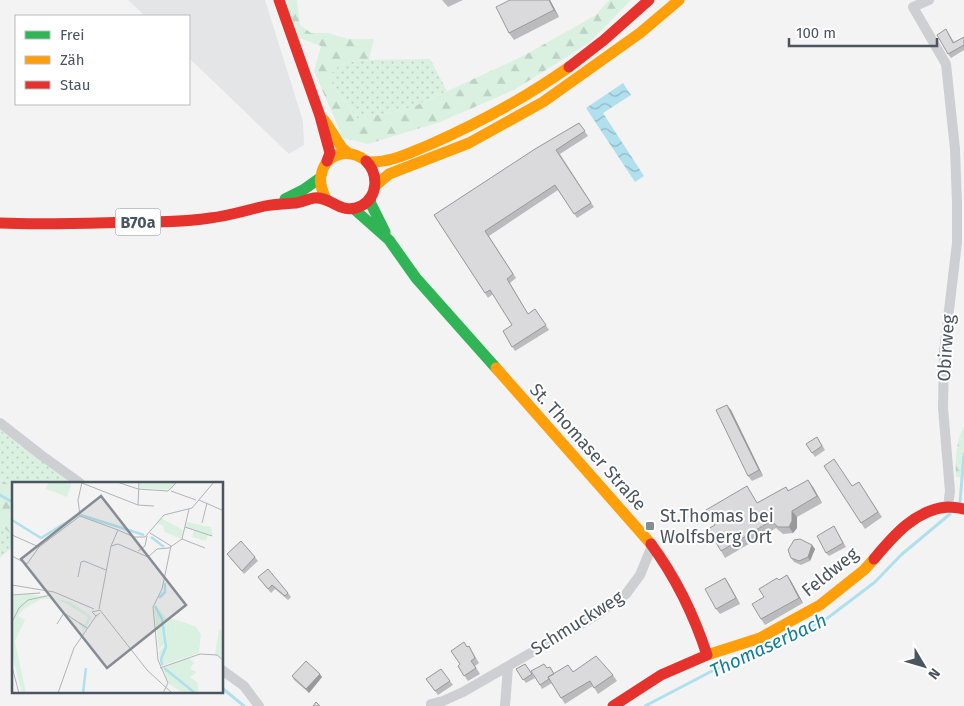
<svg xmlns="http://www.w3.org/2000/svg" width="964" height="706" font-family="'Fira Sans',sans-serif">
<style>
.airport{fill:#e4e5e6}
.grass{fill:url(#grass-dots)}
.forest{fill:url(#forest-firs)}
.water{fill:url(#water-waves)}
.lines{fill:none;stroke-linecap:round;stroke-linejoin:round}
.stream{stroke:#b0dfed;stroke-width:3}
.street{stroke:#cdcfd2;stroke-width:10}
.fast{stroke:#30b455;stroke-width:11}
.slow{stroke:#ff9f0a;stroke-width:11}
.jam{stroke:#e5322d;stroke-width:11}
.wall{fill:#bbbbbd}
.shaded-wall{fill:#99999a}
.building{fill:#dadadc;stroke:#99999a}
.poi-dot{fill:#868c93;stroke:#fff;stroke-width:2}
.labels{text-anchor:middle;stroke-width:4;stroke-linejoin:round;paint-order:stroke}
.shield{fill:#fff;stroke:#818890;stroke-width:1}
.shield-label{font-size:16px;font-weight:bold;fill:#4b5560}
.street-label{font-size:18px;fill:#4b5560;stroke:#fff}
.poi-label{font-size:18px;fill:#4b5560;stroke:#fff;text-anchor:start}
.water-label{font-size:19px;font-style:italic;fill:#127d9c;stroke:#fff}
.inset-river{fill:none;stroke:#b0dfed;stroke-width:2.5}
.inset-road{fill:none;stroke:#b0b4b8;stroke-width:1}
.view{fill:#868c93;fill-opacity:0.15;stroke:#868c93;stroke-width:2.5}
.inset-edge{fill:none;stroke:#4b5560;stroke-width:2.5}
</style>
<defs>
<pattern id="grass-dots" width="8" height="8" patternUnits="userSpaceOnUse" patternTransform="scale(1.25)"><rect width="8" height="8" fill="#daf1e2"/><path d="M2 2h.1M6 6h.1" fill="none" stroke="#bdd1c4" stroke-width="1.8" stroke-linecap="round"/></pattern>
<pattern id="forest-firs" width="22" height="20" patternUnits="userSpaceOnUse" patternTransform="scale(1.25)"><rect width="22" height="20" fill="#daf1e2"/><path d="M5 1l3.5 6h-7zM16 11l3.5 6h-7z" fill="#bdd1c4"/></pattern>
<pattern id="water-waves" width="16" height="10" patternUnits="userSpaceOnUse" patternTransform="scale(1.25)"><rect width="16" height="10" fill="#b0dfed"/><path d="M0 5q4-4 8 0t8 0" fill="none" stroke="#91b8c3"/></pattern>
</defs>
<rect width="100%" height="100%" fill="#f4f3f3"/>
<!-- airport -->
<path class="airport" d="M128 0H265L303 121 304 145 289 154 189 58V16H145Z"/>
<!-- grass -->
<path class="grass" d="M430 59 447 91 411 108 358 119 334 87 332 69 348 62 369 60Z
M0 430 71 483H14V488L0 479Z
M0 525 14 536V546L0 558Z"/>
<!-- forest -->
<path class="forest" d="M286 0H297L300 25 311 33H328L348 39H374L369 60 348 62 332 70 334 87 358 119 411 108 523 56 596 15 609 0H631L589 43 514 90 440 122 368 144 343 138 314 71 321 46 299 38Z
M964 426V478L956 477C955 459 956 442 964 426Z
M0 479 14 488V536L0 525Z"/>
<!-- water -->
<path class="water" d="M623 83 631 95 603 113 644 176 635 182 586 108Z"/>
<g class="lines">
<!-- stream -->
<path class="stream" d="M0 495 14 503
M960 502 964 454
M222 688 244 706
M645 706 712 671 825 620 875 582 901 555 950 514"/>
<!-- street -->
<path class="street" d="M929 0 913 7 946 64 955 149 957 203V243L944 352 943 408 950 491 948 507
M0 423 41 455 80 483
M222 670 244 686 259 706
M431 706V704L443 701 463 692 595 616 626 594 640 575 652 546
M505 706 508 667"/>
<!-- fast -->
<path class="fast" d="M370 198 371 204 385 232
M285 199 303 190 320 178
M354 209 389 240 416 278 496 368"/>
<!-- slow -->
<path class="slow" d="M324 120 342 148 348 153
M368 162C391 163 409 153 429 145 479 123 525 98 569 67
M375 186 389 174 469 143 543 102 640 33 679 0
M326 199C323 192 319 184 321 176 325 152 349 148 366 161
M496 368 651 544
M707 655 760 638 820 605 864 570 874 559"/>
<!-- jam -->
<path class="jam" d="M279 0 320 116 330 153 327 161
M569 67 604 40 649 0
M0 223C45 225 89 223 133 222 159 222 184 222 210 218 229 216 247 210 265 206 275 204 285 204 296 203 302 202 308 199 314 198 332 196 340 216 361 206 378 197 379 174 366 161
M874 559C893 536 916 509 948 507 953 507 959 508 964 509
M613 706 661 675 707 655C694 615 676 578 651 544"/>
</g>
<!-- wall -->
<path class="wall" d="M442 0H463L448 7Z
M510 0H550L559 17 514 40 509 33Z
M946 29 954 42 964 37V50L951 58 948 54Z
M579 123 588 136 560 154 594 207 577 218 558 190 489 236 516 278 510 283 528 314 535 309 549 330 515 351 503 331 512 325 493 294 488 298 434 215Z
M731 410 763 476 752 481 748 476Z
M817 437 825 450 815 457 806 444Z
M824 466 852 486 859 482 882 517 865 529Z
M747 486 757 503 786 487 789 491 813 487 822 503 797 517V528L793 533 783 534 776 528 725 558 721 551 715 525Z
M834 526 846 547 829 556 826 553Z
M812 545 815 549 810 561 801 565 794 562 791 558Z
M227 554 255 557 258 561 244 574Z
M787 575 791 581 803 603 765 625 761 619 764 597 779 580Z
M258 577 288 593 291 597 288 600 275 589 271 593Z
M725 578 740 604 720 614 716 609Z
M469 646 479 663 475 666 480 674 468 681 458 666 460 664 467 647Z
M525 664 535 678 526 683 516 669Z
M547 668 554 674 573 672 613 675 617 681 598 694 593 686 565 704 552 683 542 689 540 685Z
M441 669 453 685 438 695 426 679Z
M292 676 322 677 309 693 294 680Z"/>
<!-- shaded-wall -->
<path class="shaded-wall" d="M549 0H550L559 17 554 10Z
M727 405 731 410 763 476 759 470Z
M808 480 813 487 822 503 817 496Z
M792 511 797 517V528L793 533 789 527Z
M812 545 815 549 810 561 808 557Z
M787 575 791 581 803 603 799 598Z
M725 578 729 584 740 604 736 598Z
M320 674 322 677 309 693 306 689Z"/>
<!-- building -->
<path class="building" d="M510 0H549L554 10 509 33 496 7Z
M946 29 953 43 964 37V45L948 54 937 35Z
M579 123 585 131 556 150 591 203 574 214 555 185 485 231 513 274 507 279 528 314 535 309 546 325 512 347 503 331 512 325 490 290 485 293 434 215 535 149Z
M727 405 759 470 748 476 716 410Z
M817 437 822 446 812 453 806 444Z
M834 459 852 486 859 482 878 512 861 523 824 466Z
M808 480 817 496 792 511V521L789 527H778L771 521 721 551 708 529 715 525 706 510 747 486 757 503 786 487 788 491Z
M834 526 843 543 826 553 817 536Z
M800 539 812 545 808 557 799 561 791 558 788 550 794 540Z
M241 541 255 557 242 571 227 554Z
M268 569 288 593 285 596 272 585 268 589 258 577Z
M787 575 799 598 761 619 752 604 764 597 759 589 777 578 779 580Z
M725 578 736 598 716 609 705 589Z
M464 642 467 647 469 646 475 658 471 661 476 668 464 676 458 666 460 664 451 651Z
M596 656 613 675 594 688 590 681 561 698 548 677 568 665 573 672Z
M306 661 320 674 306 689 292 676Z
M525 664 532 674 523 680 516 669Z
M544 664 547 668 550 667 554 674 548 677 549 679 540 685 531 671Z
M441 669 450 681 435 691 426 679Z
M316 702 320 706H313Z"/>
<!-- markers -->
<rect class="poi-dot" x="645" y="521" width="10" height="10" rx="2.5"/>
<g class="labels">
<!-- shield labels -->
<rect class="shield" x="115.5" y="208.5" width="45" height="27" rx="4"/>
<g class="shield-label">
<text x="138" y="228">B70a</text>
</g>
<!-- street labels -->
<g class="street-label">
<text transform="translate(946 348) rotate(-86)" y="6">Obirweg</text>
<text transform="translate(588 447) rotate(48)" y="6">St. Thomaser Straße</text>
<text transform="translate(830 572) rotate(-39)" y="6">Feldweg</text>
<text transform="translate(577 623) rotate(-32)" y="6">Schmuckweg</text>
</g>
<!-- poi labels -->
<g class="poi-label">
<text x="660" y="522">St.Thomas bei<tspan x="660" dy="21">Wolfsberg Ort</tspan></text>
</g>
<!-- water labels -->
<g class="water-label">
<text transform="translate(768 645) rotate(-25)" y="7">Thomaserbach</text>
</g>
</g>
<!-- overview -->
<g transform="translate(12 482)">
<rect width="211" height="211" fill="#f4f3f3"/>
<path d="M37 0H60L55 15 34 7ZM128 0H163L164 1 159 8 128 6ZM149 36 171 48 169 57 153 50 151 44 145 41ZM175 40 199 45 201 54 196 53 194 59 180 55 182 48 173 46ZM143 134 147 136 152 162 147 168ZM154 136 164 138 163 150 155 163ZM207 147 211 149V178L203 172Z" fill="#daf1e2"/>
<path d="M19 112 59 120 80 135 69 154 71 148 66 140 73 142 76 135 55 122 44 117H29L12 127 6 134 13 138 3 159 14 211H10L0 173V114ZM144 124 154 136 155 162 163 150 164 138 183 144 189 152 187 171 149 184 147 170 152 164 147 137 141 131ZM177 175 182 181 178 187 185 190 178 195 185 200 187 211H171L157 202 150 186Z" fill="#daf1e2"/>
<path class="inset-river" d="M69 33 132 53M0 38 29 56 66 33M139 55 152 65M147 116 153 110V101M143 124 150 137 154 165 149 177 150 183M152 186 183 211M71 211 74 186"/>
<path class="inset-road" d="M70 0 66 18 68 34 106 48M105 0 126 7 156 9 165 0M127 0 126 23 142 24M70 1 126 23M159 9 184 18M187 18 212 29M190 41 195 21M173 45 200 54M138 51 159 64M0 53 27 65M170 57 193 66M99 64 106 62 136 75 145 67 157 66 170 57 177 27M126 69 133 64 135 54M0 74 15 82 27 65 68 34M66 95 69 80 72 79 94 88M0 103 42 110 82 127M0 113 28 111M87 127 99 64 106 48 122 55H133L152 33 180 26 202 0M88 131 84 134 80 130 88 128 135 188 160 211M0 140 7 126 16 118 39 113M45 142 52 131 75 146M0 185 7 211M148 186 188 172 205 173 212 179M46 211 62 166 84 134M151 211 156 201 146 178 141 125 150 107 159 64"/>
<path class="view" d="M89 14 174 123 95 186 9 77Z"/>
<rect width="211" height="211" class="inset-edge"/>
</g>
<!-- legend -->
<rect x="15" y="15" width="175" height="90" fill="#ffffff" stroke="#b7bbbf"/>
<rect x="25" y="31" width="25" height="8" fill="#30b455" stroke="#b7bbbf"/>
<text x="60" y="40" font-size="15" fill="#4b5560">Frei</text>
<rect x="25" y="56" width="25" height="8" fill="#ff9f0a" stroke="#b7bbbf"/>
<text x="60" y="65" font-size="15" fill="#4b5560">Zäh</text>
<rect x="25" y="81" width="25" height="8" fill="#e5322d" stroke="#b7bbbf"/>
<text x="60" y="90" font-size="15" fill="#4b5560">Stau</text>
<!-- north arrow -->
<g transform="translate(924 666) rotate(128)" stroke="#ffffff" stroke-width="4" paint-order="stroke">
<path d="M0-4L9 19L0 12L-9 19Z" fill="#4b5560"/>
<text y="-8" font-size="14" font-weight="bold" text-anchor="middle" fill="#4b5560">N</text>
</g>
<!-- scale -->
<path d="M789 38v8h148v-8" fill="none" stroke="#4b5560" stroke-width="2.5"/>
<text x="796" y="38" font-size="15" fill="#4b5560" stroke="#ffffff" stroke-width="4" paint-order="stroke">100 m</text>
</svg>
